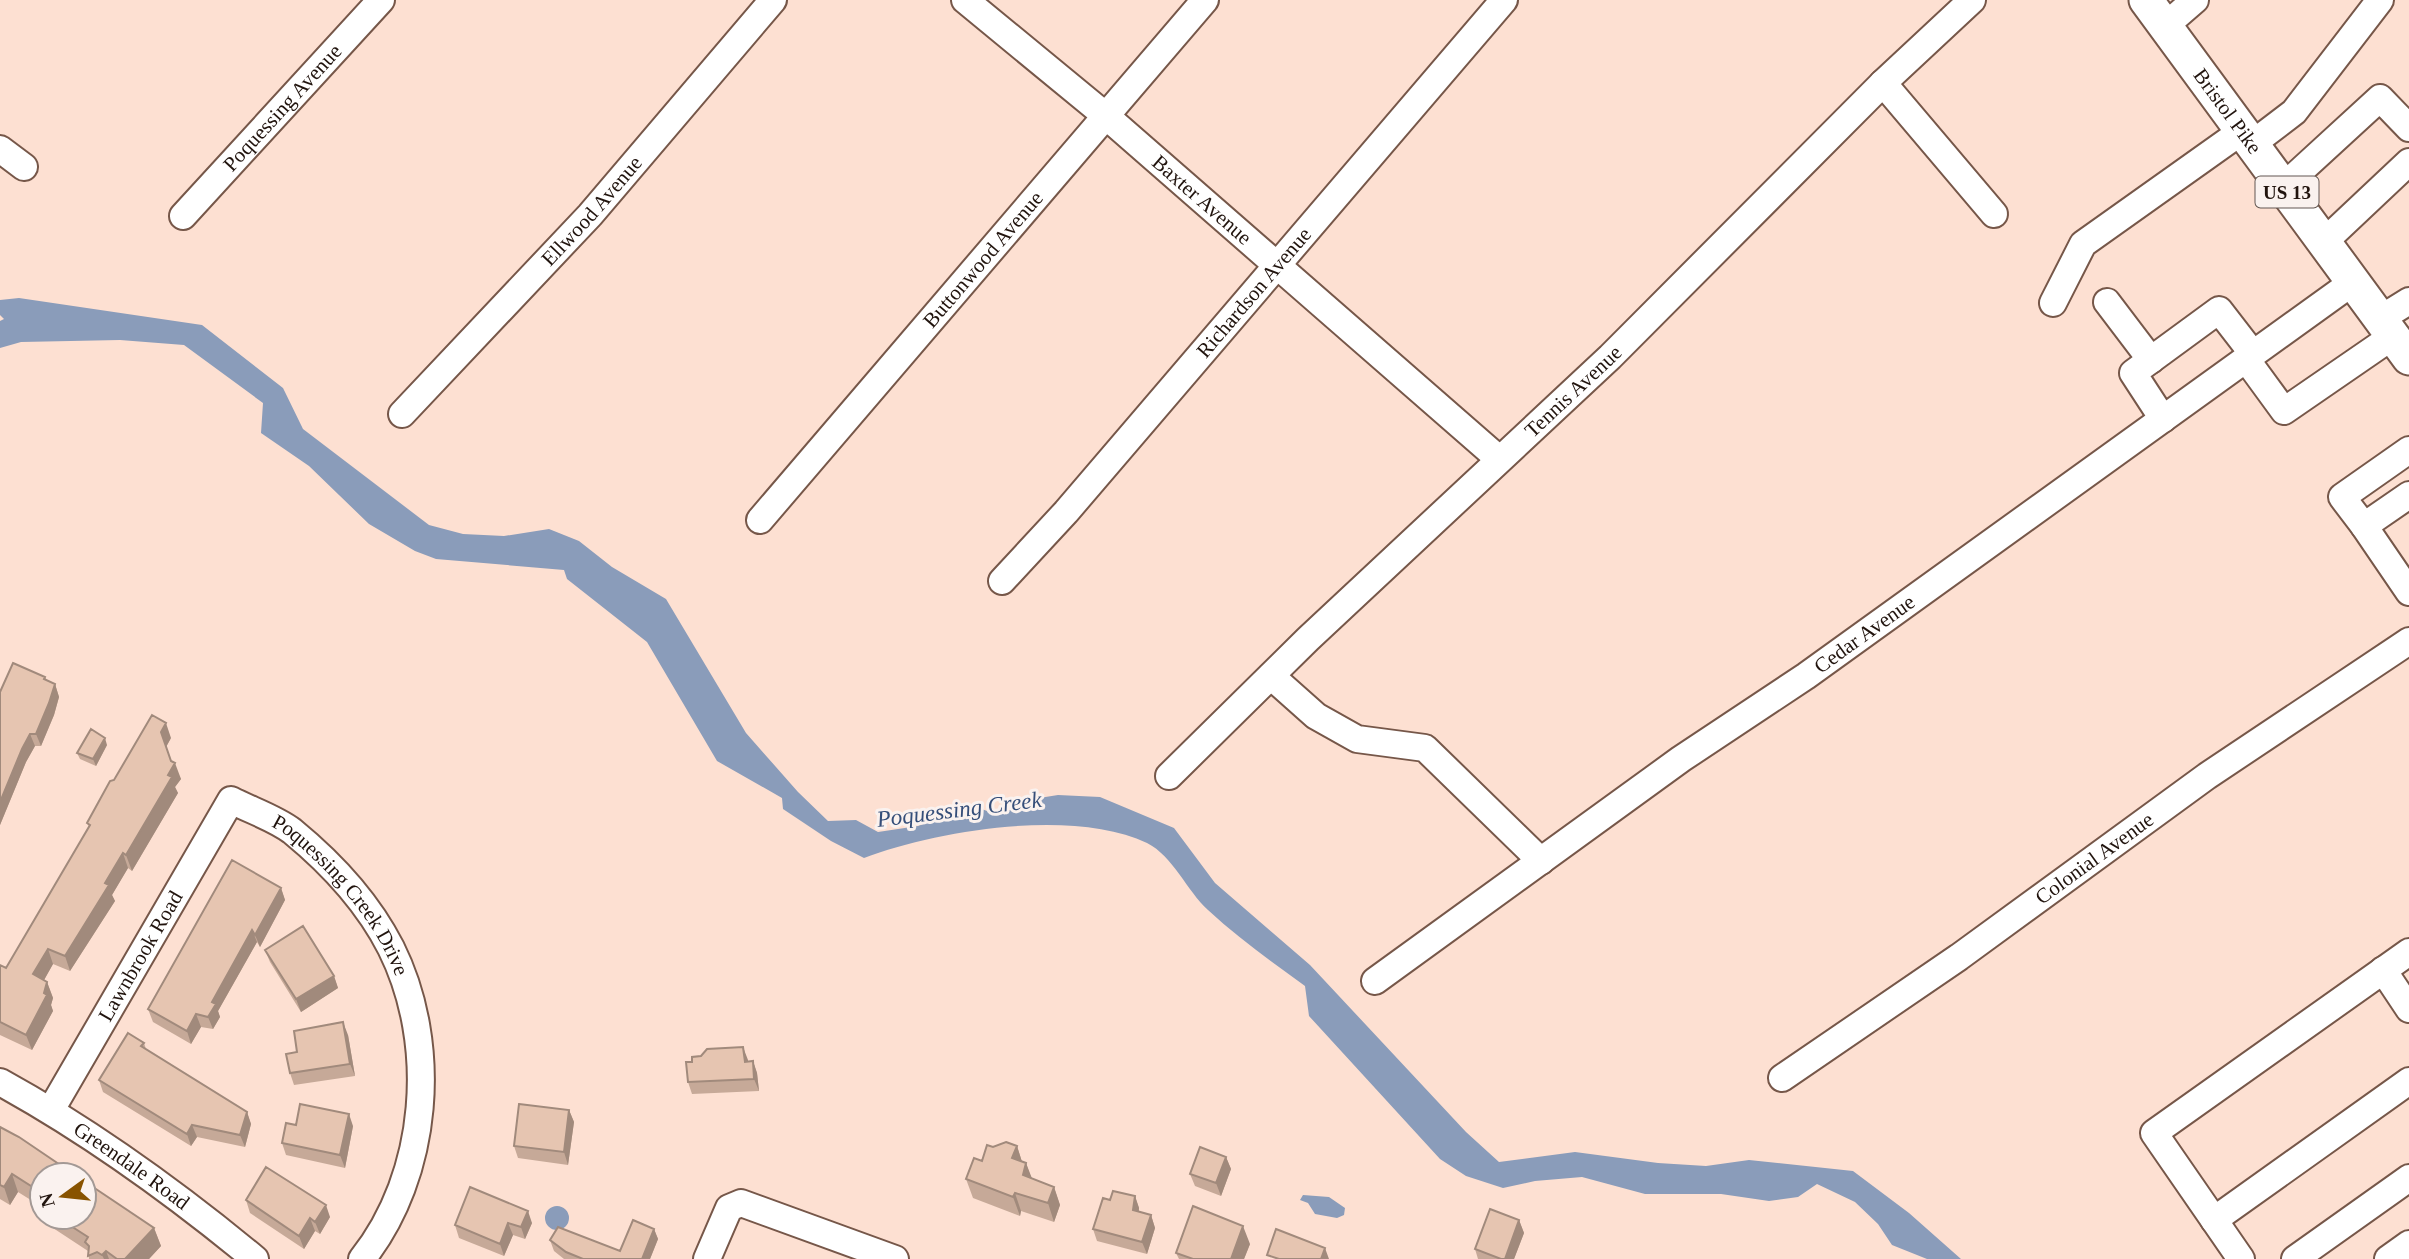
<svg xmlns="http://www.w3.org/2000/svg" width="2409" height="1259" font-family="'Times New Roman',serif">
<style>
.water{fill:#8a9cba}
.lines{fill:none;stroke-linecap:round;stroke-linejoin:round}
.minor-casing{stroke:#765749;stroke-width:30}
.major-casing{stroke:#765749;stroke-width:37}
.minor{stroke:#fff;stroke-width:26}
.major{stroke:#fff;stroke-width:33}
.wall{fill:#c6a998}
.shaded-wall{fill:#a18a7c}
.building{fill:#e6c5b1;stroke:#a18a7c;stroke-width:2}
.labels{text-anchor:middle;stroke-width:6;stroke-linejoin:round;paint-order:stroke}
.shield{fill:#faf2ef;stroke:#625752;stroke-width:2}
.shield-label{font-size:19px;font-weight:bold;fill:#21140e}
.street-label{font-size:21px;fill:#21140e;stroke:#faf2ef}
.water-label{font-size:23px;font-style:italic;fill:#354e79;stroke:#faf2ef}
</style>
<rect width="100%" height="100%" fill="#fde0d2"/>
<!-- water -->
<path class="water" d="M19 298 202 325 283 388 303 429 429 525 463 534 504 536 549 529 579 541 612 567 666 599 746 733 798 792 828 821 856 820 878 832 918 826 974 806 987 811 1011 810 1033 799 1058 795 1100 797 1174 828 1215 883 1310 965 1466 1132 1499 1162 1575 1152 1658 1163 1706 1166 1749 1160 1853 1171 1909 1213 1961 1259H1927L1892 1245 1878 1224 1855 1202 1817 1184 1798 1197 1769 1201 1721 1194H1645L1582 1177 1535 1181 1503 1188 1466 1176 1440 1159 1309 1016 1305 986C1272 962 1238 938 1208 910 1187 891 1173 856 1147 843 1074 808 937 830 864 858L831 841 783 809 782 798 717 761 647 642 567 579 564 570 436 559 415 551 369 524 309 466 261 433 263 403 184 345 120 340 21 342 0 348V321L4 319 0 315V300Z
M1303 1195 1329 1197 1345 1208 1344 1215 1337 1218 1315 1214 1308 1203 1300 1200Z
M545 1218a12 12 0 1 1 24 0a12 12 0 1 1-24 0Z"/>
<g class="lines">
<!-- minor casing -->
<g class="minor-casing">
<g id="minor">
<path id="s1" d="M965 0 1106 116 1499 459"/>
<path d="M2165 26 2195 0"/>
<path d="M1883 83 1994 214"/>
<path d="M2252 144 2294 112 2380 0"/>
<path d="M0 149 24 167"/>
<path d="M2283 187 2380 98 2409 128"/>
<path id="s2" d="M183 216 381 0"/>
<path d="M2324 242 2409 162"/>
<path d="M2107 302 2151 360"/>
<path d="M2053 303 2083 244 2242 131"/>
<path d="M2380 319 2409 301"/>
<path d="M2246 359 2284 411 2393 336"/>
<path id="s3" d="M402 414 590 215 773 0"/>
<path d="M2163 419 2133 373 2219 310 2253 354"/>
<path d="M2409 495 2364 526 2409 592"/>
<path id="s4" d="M760 520 1205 0"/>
<path d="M2364 526 2342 497 2409 450"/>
<path id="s5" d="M1002 581 1066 512 1504 0"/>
<path d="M1271 676 1316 716 1357 739 1425 748 1541 861"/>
<path id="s6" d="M1169 776 1308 639 1610 357 1883 83 1972 0"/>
<path d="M2383 970 2409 1009"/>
<path id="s7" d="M1375 981 1681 759 1806 676 2353 282"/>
<path id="s8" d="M1782 1078 1959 957 2207 776 2409 641"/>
<path id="s9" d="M0 1082C91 1132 175 1193 255 1259"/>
<path id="s10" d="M51 1110 231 800C250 810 275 818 292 831 331 863 368 903 391 948 439 1044 429 1175 362 1259"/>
<path d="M2214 1220 2409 1081"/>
<path d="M707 1259 729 1208 741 1203 895 1259"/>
<path d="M2241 1259 2154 1133 2409 952"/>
<path d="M2295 1259 2409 1178"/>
<path d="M2388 1259 2409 1244"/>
</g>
</g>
<!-- major casing -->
<g class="major-casing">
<g id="major">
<path id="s11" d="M2146 0 2409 358"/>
</g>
</g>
<!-- minor -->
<use href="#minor" class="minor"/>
<!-- major -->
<use href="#major" class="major"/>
</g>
<!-- wall -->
<path class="wall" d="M45 677 47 681 55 684 59 697 54 715 41 746H35L26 762 0 825V692Z
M171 738 166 747 171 761 181 779 175 787 178 793 132 871 128 868 112 895 115 901 70 971 53 964 44 980 47 982 53 998 51 1005 53 1011 32 1050 0 1035V965L6 968 89 827 87 823 114 780Z
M107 745 96 766 80 759 77 753Z
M281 888 285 900 260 947 257 942 218 1011 220 1017 213 1029 201 1027 191 1044 153 1022 148 1009Z
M265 950 334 976 338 988 301 1012 270 962Z
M348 1035 355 1076 294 1085 290 1073 297 1052Z
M144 1043 146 1049 247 1112 251 1124 245 1147 197 1137 191 1146 103 1092 99 1080Z
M748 1060V1061H753L757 1073 759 1091 692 1094 688 1082Z
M569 1110 574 1122 568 1165 518 1158 514 1146Z
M296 1125 353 1126 345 1168 286 1155 282 1143Z
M0 1127 42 1175V1207L18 1192 10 1205 0 1199Z
M1017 1146 1022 1162 1026 1163 1031 1178 1054 1187 1060 1205 1054 1222 1021 1211 1020 1216 973 1198 966 1179 982 1161 993 1147Z
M1226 1157 1231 1169 1221 1196 1195 1186 1190 1174Z
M470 1187 532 1223 525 1239 513 1235 504 1256 459 1238 455 1225Z
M1135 1196 1139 1208V1212L1151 1215 1155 1228 1147 1254 1097 1241 1093 1229 1110 1200Z
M246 1200 330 1217 320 1234 315 1231 304 1249 250 1213Z
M46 1217H84L154 1228 161 1246 149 1259H89L88 1251 50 1226Z
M1519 1220 1524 1233 1514 1259H1478L1475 1249Z
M654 1229 658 1239 650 1259H564L554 1251 550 1240 620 1251Z
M1250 1244 1244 1259H1179L1176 1253Z"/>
<!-- shaded-wall -->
<path class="shaded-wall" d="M55 684 59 697 54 715 41 746 36 734Z
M166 723 171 738 166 747 173 767 175 763 181 779 175 787 178 793 132 871 126 855 168 775 161 732Z
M30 734 35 746 26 762 0 825V802L22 749Z
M105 738 107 745 96 766 93 759Z
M123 853 128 868 112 895 115 901 70 971 65 956 105 883Z
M281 888 285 900 260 947 255 935Z
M252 930 257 942 218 1011 220 1017 213 1029 208 1017 212 1002Z
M48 949 53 964 39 989 33 974Z
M334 976 338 988 301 1012 296 999Z
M47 982 53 998 51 1005 53 1011 32 1050 26 1035 44 993Z
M196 1014 201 1027 191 1044 187 1031Z
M343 1022 348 1035 355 1076 350 1064Z
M743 1047 748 1060 749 1074 745 1062Z
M753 1061 757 1073 759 1091 754 1079Z
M569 1110 574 1122 568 1165 564 1152Z
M247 1112 251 1124 245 1147 240 1135Z
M349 1114 353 1126 345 1168 340 1155Z
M192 1125 197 1137 191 1146 187 1134Z
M1017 1146 1023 1165 1012 1158Z
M1226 1157 1231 1169 1221 1196 1216 1183Z
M1026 1163 1033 1181 1023 1175Z
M12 1174 18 1192 10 1205 4 1187Z
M1054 1187 1060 1205 1054 1222 1048 1203Z
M1015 1193 1021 1211 1020 1216 1013 1197Z
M1135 1196 1139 1208 1137 1223 1133 1210Z
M326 1205 330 1217 320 1234 315 1222Z
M528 1211 532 1223 525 1239 521 1227Z
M1151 1215 1155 1228 1147 1254 1142 1242Z
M310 1218 315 1231 304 1249 299 1236Z
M1519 1220 1524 1233 1514 1259H1505Z
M508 1223 513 1235 504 1256 500 1244Z
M1243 1226 1250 1244 1244 1259H1231Z
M154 1228 161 1246 149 1259H125Z
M654 1229 658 1239 650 1259H642Z
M1325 1248 1329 1259H1321Z
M106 1251 109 1259H104L102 1255Z"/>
<!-- building -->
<path class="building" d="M13 663 45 677 44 679 55 684 49 703 36 734H30L22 749 0 802V692Z
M152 715 166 723 161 732 171 761 175 763 168 775 172 777 126 855 123 853 105 883 109 885 65 956 48 949 33 974 47 982 44 993 47 995 26 1035 0 1022V965L6 968 90 825 87 823 110 781 114 780Z
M91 729 105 738 93 759 77 753Z
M232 860 281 888 255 935 252 930 212 1002 216 1004 208 1017 196 1014 187 1031 148 1009Z
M303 926 334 976 296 999 265 950Z
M343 1022 350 1064 290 1073 286 1054 297 1052 294 1031Z
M128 1033 144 1043 141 1046 247 1112 240 1135 192 1125 187 1134 99 1080Z
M743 1047 745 1062 753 1061 754 1079 688 1082 686 1062H692V1057L701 1056 707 1049Z
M300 1104 349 1114 340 1155 282 1143 286 1123 296 1125Z
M519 1104 569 1110 564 1152 514 1146Z
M0 1127 19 1137 75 1175H42V1193L12 1174 4 1187 0 1185Z
M1006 1142 1017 1146 1012 1158 1026 1163 1023 1175 1054 1187 1048 1203 1015 1193 1013 1197 966 1179 974 1158 982 1161 987 1145 993 1147Z
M1200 1147 1226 1157 1216 1183 1190 1174Z
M266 1167 326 1205 315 1222 310 1218 299 1236 246 1200Z
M84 1181 154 1228 125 1259H117L106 1251 102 1255 97 1252 88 1256 89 1246 85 1242 88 1237 57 1217H84Z
M470 1187 528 1211 521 1227 508 1223 500 1244 455 1225Z
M1113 1191 1135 1196 1133 1210 1151 1215 1142 1242 1093 1229 1103 1198 1110 1200Z
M1193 1206 1243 1226 1231 1259H1193L1176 1253Z
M1490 1209 1519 1220 1505 1259H1501L1475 1249Z
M633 1220 654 1229 642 1259H583L566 1252 550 1240 558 1227 620 1251Z
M1276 1229 1325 1248 1321 1259H1279L1267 1255Z"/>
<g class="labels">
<!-- shield labels -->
<rect class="shield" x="2255.5" y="176.5" width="63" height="31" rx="5"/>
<g class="shield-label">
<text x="2287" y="199">US 13</text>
</g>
<!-- street labels -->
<g class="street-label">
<text dy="7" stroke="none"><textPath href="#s2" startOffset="147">Poquessing Avenue</textPath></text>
<text dy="7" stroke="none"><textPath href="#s11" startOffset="138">Bristol Pike</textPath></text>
<text dy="7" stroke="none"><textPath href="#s1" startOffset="310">Baxter Avenue</textPath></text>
<text dy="7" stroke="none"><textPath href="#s3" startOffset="278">Ellwood Avenue</textPath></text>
<text dy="7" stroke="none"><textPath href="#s4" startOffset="343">Buttonwood Avenue</textPath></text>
<text dy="7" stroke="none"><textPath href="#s5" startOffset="383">Richardson Avenue</textPath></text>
<text dy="7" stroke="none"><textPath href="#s6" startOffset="558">Tennis Avenue</textPath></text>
<text dy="7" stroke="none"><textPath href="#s7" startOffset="600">Cedar Avenue</textPath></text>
<text dy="7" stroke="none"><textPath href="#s8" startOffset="382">Colonial Avenue</textPath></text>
<text dy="7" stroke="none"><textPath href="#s10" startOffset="508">Poquessing Creek Drive</textPath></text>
<text dy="7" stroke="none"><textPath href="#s10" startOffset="178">Lawnbrook Road</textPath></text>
<text dy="7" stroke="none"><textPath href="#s9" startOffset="156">Greendale Road</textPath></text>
</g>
<!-- water labels -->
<g class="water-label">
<text transform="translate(959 809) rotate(-7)" y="8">Poquessing Creek</text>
</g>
</g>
<!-- north arrow -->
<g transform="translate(63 1196) rotate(255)"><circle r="33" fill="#faf2ef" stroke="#a39995" stroke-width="2"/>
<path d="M0-5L12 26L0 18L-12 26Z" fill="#885300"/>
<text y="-10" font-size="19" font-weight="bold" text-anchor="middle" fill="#21140e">N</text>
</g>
</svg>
